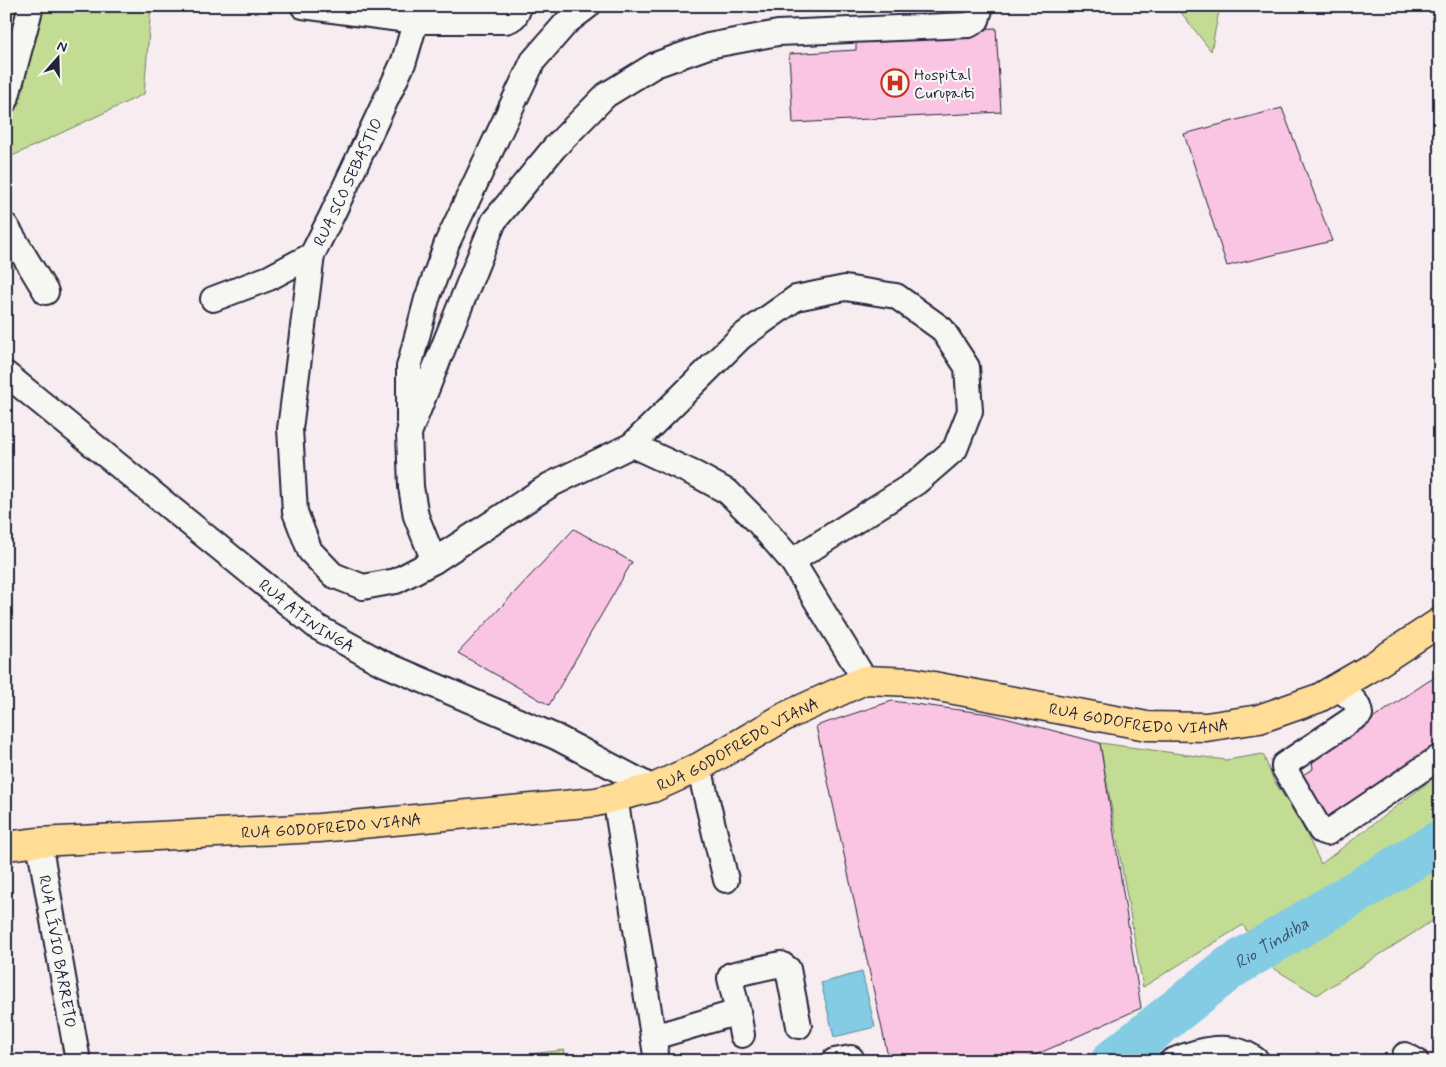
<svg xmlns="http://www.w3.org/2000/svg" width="1446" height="1067" font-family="Mynerve,sans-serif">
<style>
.green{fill:#c3dc93;stroke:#727f67}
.water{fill:#83cce3;stroke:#5c88a0}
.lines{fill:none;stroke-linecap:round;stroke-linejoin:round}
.river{stroke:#83cce3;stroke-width:44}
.building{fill:#f9c5e3;stroke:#22223b}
.minor-casing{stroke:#22223b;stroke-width:28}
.major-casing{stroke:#22223b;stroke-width:31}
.minor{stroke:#f6f6f2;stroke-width:24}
.major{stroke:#ffdd96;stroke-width:28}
.labels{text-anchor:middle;stroke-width:4.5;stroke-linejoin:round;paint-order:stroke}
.poi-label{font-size:16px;fill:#22223b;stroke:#f6f6f2;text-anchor:start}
.street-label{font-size:16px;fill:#22223b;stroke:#f6f6f2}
.water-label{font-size:18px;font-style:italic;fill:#3f556d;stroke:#f6f6f2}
</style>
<rect width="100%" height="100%" fill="#f7ecef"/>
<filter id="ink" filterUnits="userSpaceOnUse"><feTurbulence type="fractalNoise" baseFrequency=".02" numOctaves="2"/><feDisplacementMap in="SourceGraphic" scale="10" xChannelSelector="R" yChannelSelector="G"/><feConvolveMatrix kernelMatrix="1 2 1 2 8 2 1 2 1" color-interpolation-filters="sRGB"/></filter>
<g filter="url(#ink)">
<!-- green -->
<path class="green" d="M6 6H151L144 94 6 159Z
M1176 6H1220L1211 51Z
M1100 743 1226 760 1263 754 1273 779 1302 825 1321 864 1440 773V916L1317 995 1270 966 1243 925 1143 987Z
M565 1050 562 1061H470Z"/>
<!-- water -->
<path class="water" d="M862 972 875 1027 834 1037 821 983Z"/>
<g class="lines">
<!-- river -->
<path class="river" id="s1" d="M1113 1061 1231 967 1440 842"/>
</g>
<!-- building -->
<path class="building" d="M996 28 1001 112 793 123 789 54 856 50V35Z
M1282 108 1332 241 1227 266 1184 134Z
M574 529 632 562 549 705 458 653Z
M1440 675V752L1328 828 1299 777 1313 769 1312 760 1427 682Z
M892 701 990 714 1100 743 1141 1008 1022 1061H889L816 726Z"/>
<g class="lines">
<!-- minor casing -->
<g class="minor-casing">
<g id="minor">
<path d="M303 6 415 21H505C514 19 517 15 519 6"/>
<path d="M6 100 31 6"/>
<path d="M6 226 46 292"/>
<path d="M312 255 290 429 295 512 310 551 333 575 363 587 396 581 434 561 550 485 632 445 741 337 796 298 845 288 896 296 942 329 967 367 970 411 955 449 917 482 792 561 865 680"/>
<path id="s2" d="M213 299 269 278 312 255 332 215 404 61 420 6"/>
<path id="s3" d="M6 374 317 627 380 662 556 737 653 788"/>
<path d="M409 421V367L427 299 447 243 533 61 567 22 588 6"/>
<path d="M632 445 697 475 728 492 758 522 792 561"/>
<path d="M434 561 416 516 411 487 409 433 494 221 554 148 606 95 655 65 708 46 778 33 969 25 977 20 981 6"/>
<path d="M1337 688C1347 695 1359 701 1360 714L1284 765V768L1321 831 1327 833 1440 757"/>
<path d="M699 767 726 880"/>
<path d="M615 797 657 1061"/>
<path id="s4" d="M39 842 78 1061"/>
<path d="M738 1012 742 1035"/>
<path d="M654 1037 738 1012 730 978 731 975 781 964 788 969 799 1026"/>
<path d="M1405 1055 1416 1061"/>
<path d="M834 1061 851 1058"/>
<path d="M1172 1061C1199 1050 1232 1040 1257 1061"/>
</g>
</g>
<!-- major casing -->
<g class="major-casing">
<g id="major">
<path id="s5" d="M6 846 39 842 319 828 596 802 653 788 699 767 786 716 865 680 912 682 1147 726 1206 727 1259 719 1319 698 1367 670 1440 622"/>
</g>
</g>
<!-- minor -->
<use href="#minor" class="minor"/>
<!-- major -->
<use href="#major" class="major"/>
</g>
</g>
<!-- icons -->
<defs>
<g id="hospital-ring" transform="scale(1.4375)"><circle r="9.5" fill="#f6f6f2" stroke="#c8321e" stroke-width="1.5"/><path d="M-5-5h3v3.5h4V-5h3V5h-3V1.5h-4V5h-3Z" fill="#c8321e"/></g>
</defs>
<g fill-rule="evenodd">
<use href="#hospital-ring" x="895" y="83"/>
</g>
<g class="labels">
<!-- poi labels -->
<g class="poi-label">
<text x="914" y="80">Hospital<tspan x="914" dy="18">Curupaiti</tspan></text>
</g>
<!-- street labels -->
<g class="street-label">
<text dy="6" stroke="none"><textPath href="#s2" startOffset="190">RUA SCO SEBASTIO</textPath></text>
<text dy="6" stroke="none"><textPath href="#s3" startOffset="386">RUA ATININGA</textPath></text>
<text dy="6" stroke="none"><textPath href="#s5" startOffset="1166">RUA GODOFREDO VIANA</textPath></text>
<text dy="6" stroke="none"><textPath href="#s5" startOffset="746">RUA GODOFREDO VIANA</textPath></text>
<text dy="6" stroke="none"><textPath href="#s5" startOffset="326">RUA GODOFREDO VIANA</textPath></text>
<text dy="6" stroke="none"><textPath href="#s4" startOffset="111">RUA LÍVIO BARRETO</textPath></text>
</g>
<!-- water labels -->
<g class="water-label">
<text dy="6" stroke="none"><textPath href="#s1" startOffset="198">Rio Tindiba</textPath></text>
</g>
</g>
<!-- margin -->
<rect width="1446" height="1067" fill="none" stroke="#f6f6f2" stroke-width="25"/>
<rect x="12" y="12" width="1421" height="1042" fill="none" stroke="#22223b" stroke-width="2" filter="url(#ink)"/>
<!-- north arrow -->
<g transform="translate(58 58) rotate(20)" stroke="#f6f6f2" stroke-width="4" paint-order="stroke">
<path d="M0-4L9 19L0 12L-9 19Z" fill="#22223b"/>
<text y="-8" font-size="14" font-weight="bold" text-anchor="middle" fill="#22223b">N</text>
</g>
</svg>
